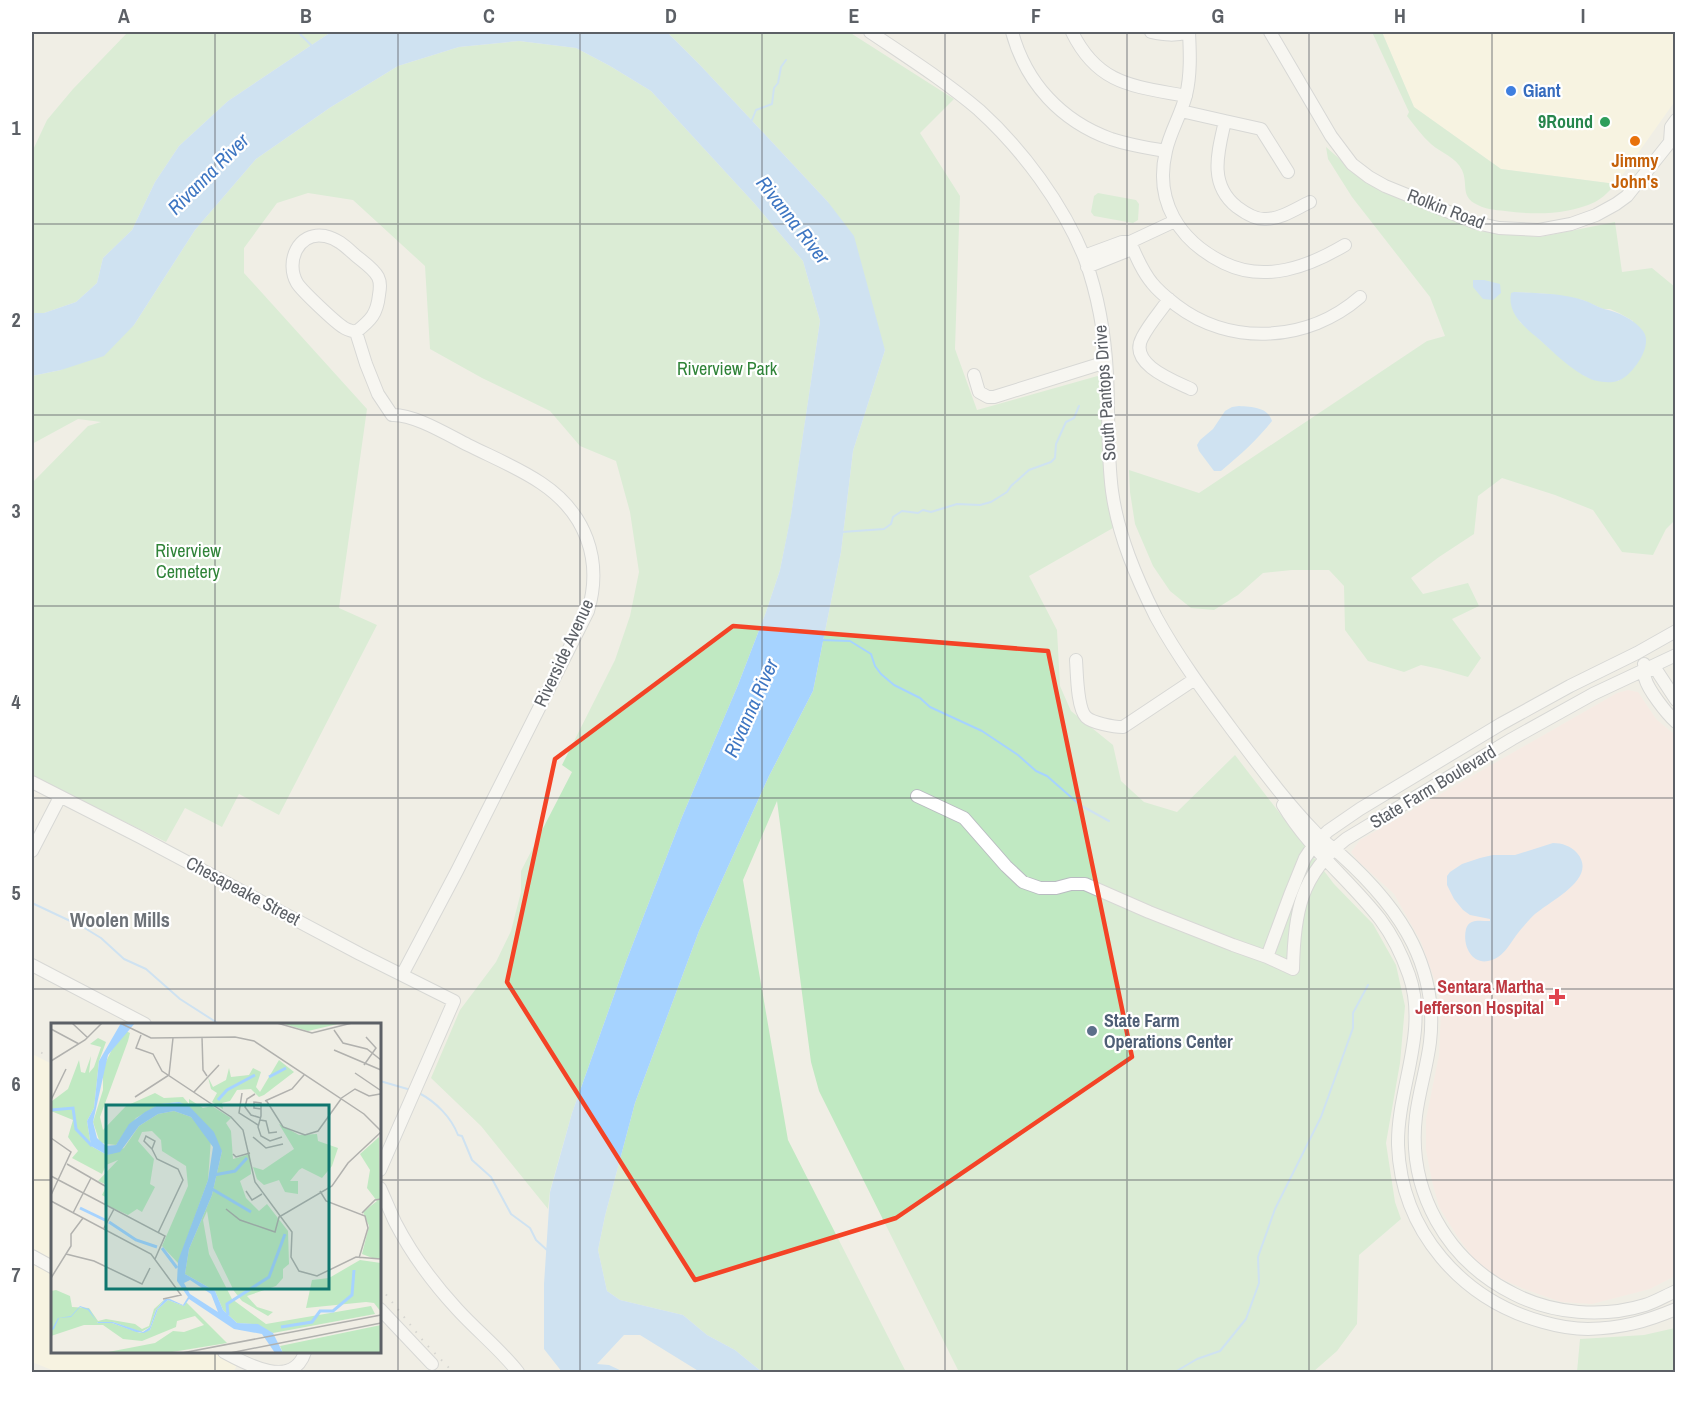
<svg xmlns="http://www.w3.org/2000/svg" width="1707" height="1404" font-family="'Archivo Narrow',sans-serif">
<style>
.commercial{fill:#fff9db}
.medical{fill:#fde5e1}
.green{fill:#c0e9c2;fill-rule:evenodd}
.water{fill:#a6d3ff}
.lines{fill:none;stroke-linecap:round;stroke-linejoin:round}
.stream{stroke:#a6d3ff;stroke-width:2}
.minor-casing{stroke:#b9bcc1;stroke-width:14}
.minor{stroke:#fff;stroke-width:12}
.rail{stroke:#b6b7b7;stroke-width:2;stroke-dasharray:1.5 8;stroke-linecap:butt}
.marked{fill:none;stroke:#f44326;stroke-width:4.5;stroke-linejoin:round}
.grid{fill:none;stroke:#5c6066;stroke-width:1.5;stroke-opacity:0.55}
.shop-dot{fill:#3f7fe0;stroke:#fff;stroke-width:2}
.leisure-dot{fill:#2e9e5b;stroke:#fff;stroke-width:2}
.food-dot{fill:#e8710a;stroke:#fff;stroke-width:2}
.health-dot{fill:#e0444e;stroke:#fff;stroke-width:2}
.service-dot{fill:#5c6f8a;stroke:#fff;stroke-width:2}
.labels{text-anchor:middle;stroke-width:4.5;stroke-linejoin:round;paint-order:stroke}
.shop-label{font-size:18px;font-weight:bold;fill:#366cbe;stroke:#fff;text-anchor:start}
.leisure-label{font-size:18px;font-weight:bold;fill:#27864d;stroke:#fff;text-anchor:end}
.food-label{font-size:18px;font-weight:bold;fill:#c56008;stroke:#fff}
.street-label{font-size:18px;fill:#5c6066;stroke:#fff}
.park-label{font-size:18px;fill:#2f8338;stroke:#fff}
.health-label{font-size:18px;font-weight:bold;fill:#be3a42;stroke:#fff;text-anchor:end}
.service-label{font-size:18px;font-weight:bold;fill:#4e5e75;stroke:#fff;text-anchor:start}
.water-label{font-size:20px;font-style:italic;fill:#3e76c2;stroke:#fff}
.neighbourhood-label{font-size:20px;font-weight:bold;fill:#6d7278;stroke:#fff}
.inset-river{fill:none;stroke:#a6d3ff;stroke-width:3}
.inset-road{fill:none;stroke:#b1b1ae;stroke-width:1.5}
.view{fill:#0f766e;fill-opacity:0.15;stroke:#0f766e;stroke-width:3}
.inset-edge{fill:none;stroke:#5c6066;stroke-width:3}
.neatline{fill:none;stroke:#5c6066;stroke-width:2}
.grid-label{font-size:20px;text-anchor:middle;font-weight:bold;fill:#5c6066}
</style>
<rect width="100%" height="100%" fill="#f0eee5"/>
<!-- commercial -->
<path class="commercial" d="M1382 32H1675V101L1616 184 1501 169 1414 107Z
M32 1054 52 1064V1352H245L233 1372H57L32 1362Z"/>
<!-- medical -->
<path class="medical" d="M1628 690 1638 692 1656 719 1675 735V1276L1650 1289 1592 1304 1561 1302 1524 1289 1495 1276 1473 1258 1457 1236 1439 1207 1432 1181 1426 1150V1119L1439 1055 1441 1009 1436 984 1421 942 1394 894 1358 861 1351 852 1360 840 1617 693Z"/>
<!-- green -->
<path class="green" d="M128 32H331L228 101 179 146 155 182 132 230 103 258 97 283 76 302 44 313H32V152L47 120 73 89Z
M667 32H849L954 99 920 133 960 196 955 349 977 410 1101 375 1106 479 1113 528 1029 576 1057 630 1060 686 1071 711 1113 745 1121 781 1144 802 1177 812 1235 755 1334 884 1373 924 1396 965 1405 1006 1400 1063 1386 1143 1395 1202 1401 1219 1359 1255 1357 1324 1337 1351 1313 1372H959L819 1091 811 1062 777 801 743 880 788 1140 906 1372H762L735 1350 707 1335 683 1315 620 1300 607 1291 598 1250 605 1216 635 1103 699 931 769 776 813 691 841 552 853 451 885 350 828 202 700 65Z
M1372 32H1382L1414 107 1501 169 1616 184C1610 190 1603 198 1595 202 1567 215 1535 215 1505 211 1494 210 1484 209 1474 203 1461 195 1468 183 1462 170 1456 157 1441 153 1431 144 1422 136 1415 126 1407 116L1409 112Z
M519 41 576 48 610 66 651 91 754 203 803 261 820 321 791 516 780 570 766 612 738 685 682 817 627 959 572 1113 550 1191 548 1209 481 1126 431 1078 460 1010 496 962 511 931 521 892V871L572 772 562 765 615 660 630 616 639 572 630 512 616 461 580 446 550 411 482 378 430 349 425 266 353 200 308 193 277 203 244 248V273L367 409 339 608 377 625 279 815 239 794 222 827 185 808 166 842 32 776V483L88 426 101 422 78 419 32 444V376L61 370 134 325 195 230 256 159 331 107 398 66 459 47Z
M1326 147 1359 176 1478 231 1540 237 1615 222 1622 272 1652 268 1675 287V520L1666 529 1653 555 1622 552 1593 510 1555 495 1502 478 1478 496 1474 534 1439 557 1411 578 1423 594 1468 583 1479 606 1452 619 1481 658 1468 677 1440 669 1421 665 1404 672 1368 661 1345 630 1344 586 1329 570H1292L1263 573 1238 595 1214 610 1191 608 1170 591 1153 566 1135 524 1130 492 1129 470 1199 493 1427 341 1445 336 1430 297 1352 197 1328 159ZM1514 292 1550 294 1583 300 1603 309H1610L1619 313 1633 321 1634 366 1625 376 1618 381 1594 380 1583 375 1557 355 1520 322Z
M1098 193 1136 200 1139 204 1138 220 1133 223 1094 216 1091 212 1094 196Z
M1675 1328V1372H1577L1580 1339 1644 1335Z"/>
<!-- water -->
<path class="water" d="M331 32H667L700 65 828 202 854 236 885 350 853 451 841 552 813 691 769 776 699 931 635 1103 605 1216 598 1250 607 1291 620 1300 683 1315 707 1335 735 1350 762 1372H700L640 1335H624L597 1364 609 1365 624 1372H562L544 1349V1284L550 1192 572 1113 627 959 682 817 738 685 766 612 780 570 791 515 820 321 803 261 754 203 651 91 610 66 576 48 519 41 459 47 398 66 331 107 256 159 195 230 134 325 104 356 61 370 32 376V313H44L76 302 97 283 103 258 132 230 155 182 179 146 228 101Z
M1473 280H1484L1500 284 1501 293 1493 300 1483 299 1473 287Z
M1514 292C1537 293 1561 293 1583 300 1590 302 1597 307 1604 309 1618 312 1634 319 1643 331 1654 345 1633 374 1620 380 1612 384 1600 382 1593 380 1575 373 1555 354 1541 341 1526 328 1507 315 1511 293Z
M1239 406C1252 407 1268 407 1272 421 1257 440 1240 455 1221 471H1214L1199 451 1197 445 1200 440 1213 429 1225 411 1232 407Z
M1553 843C1562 843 1571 846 1577 853 1598 877 1554 899 1539 911 1533 915 1528 921 1523 927 1513 937 1506 956 1492 960 1472 967 1462 946 1466 929 1469 918 1481 921 1490 921V919L1470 915 1463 910 1454 899 1447 885V876L1450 872 1462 864 1480 858 1493 855H1515Z"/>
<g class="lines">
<!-- stream -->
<path class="stream" d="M298 32 311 45
M752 120 756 110 772 104 774 88 778 83 781 67 786 60
M842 532 884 529 891 524 893 517 902 511 918 513 923 510 931 512 957 504 980 505 991 502 1007 492 1011 486 1029 470 1051 462 1055 458 1056 444 1066 422 1074 418 1079 406
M820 640 850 641 871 654 875 666 881 674 894 685 920 698 930 707 982 731 1018 755 1036 771 1047 776 1080 805 1109 821
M32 903 83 927 101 938 124 959 146 969 180 999 219 1024
M380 1081 411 1090
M419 1093C436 1102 451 1117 458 1135L462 1136 472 1160 491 1177 511 1214 530 1228 536 1240 547 1250
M1175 1372 1197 1359 1220 1351 1246 1319 1259 1283 1258 1257 1275 1209 1321 1117 1353 1028V1013L1368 985"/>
<!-- minor casing -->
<g class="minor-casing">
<path id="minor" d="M870 32C907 57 945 81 979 110 1022 149 1063 204 1085 259 1098 295 1105 336 1107 374 1109 413 1107 452 1112 491 1118 535 1136 577 1156 617 1179 659 1207 696 1236 735 1261 768 1286 802 1315 832 1322 841 1332 847 1340 854 1369 880 1396 909 1413 944 1428 975 1434 1008 1430 1042 1427 1067 1419 1091 1416 1116 1407 1191 1447 1261 1514 1294 1553 1314 1603 1318 1645 1305 1655 1302 1665 1296 1676 1291
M1012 32C1026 83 1061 121 1111 139 1129 145 1147 148 1166 151
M1072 32C1098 85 1133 86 1186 96
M1151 32C1165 35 1175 36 1189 32
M1189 32C1190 52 1191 75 1186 95 1181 115 1170 132 1166 151 1154 201 1179 241 1224 263 1265 283 1308 267 1345 245
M1270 32 1331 136 1352 164 1369 177 1385 186 1476 223 1499 228 1539 230 1571 224 1596 215 1616 204 1627 196 1670 142 1676 139
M1181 111 1225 121C1218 152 1208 184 1237 207 1245 213 1256 220 1266 219 1281 219 1297 208 1310 202
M1225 121 1261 129 1288 172
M1670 142 1671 127 1676 120
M1130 242C1136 256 1142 271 1152 283 1159 292 1167 298 1176 305 1231 347 1308 342 1360 297
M1084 256 1122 242H1130L1175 221
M1087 267 1127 251 1130 242
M1169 299C1160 312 1149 324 1142 338 1128 364 1174 381 1191 389
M356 332C352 331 347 330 343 327 335 322 302 291 297 283 285 262 298 231 325 236 338 239 345 246 355 255 362 261 374 269 378 277 381 283 380 289 379 295 377 314 371 320 356 332L366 364 378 394 392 415C414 414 448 435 468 445 492 457 519 468 541 483 586 513 603 560 588 611L457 871 402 975
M974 375 979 392 988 397H994L1106 362
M1076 660C1077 673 1077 708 1086 717 1092 723 1114 727 1123 727L1195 679
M1644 664C1647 670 1644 673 1645 678 1648 690 1667 714 1676 722
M1646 668 1657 671 1676 700
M32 782 140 837 360 954 454 1001 380 1170
M917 796 964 818 1006 866 1023 882 1040 888H1056L1071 884H1085L1149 912 1233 945 1267 957 1293 969C1294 914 1300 875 1346 839L1512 739 1593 694 1676 655
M1283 805C1309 849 1349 879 1380 919 1392 935 1402 955 1409 975 1429 1032 1397 1088 1398 1145 1401 1231 1462 1300 1543 1322 1557 1326 1573 1329 1588 1329 1622 1328 1645 1322 1676 1309
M32 851 60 797
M1267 957 1290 895 1305 858 1313 846 1328 831 1360 809 1501 724 1570 686 1637 653 1676 631
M32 965 145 1024
M380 1188C385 1199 390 1211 395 1222 411 1253 433 1283 457 1309 477 1331 500 1349 518 1372
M32 1256 52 1267
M380 1309 432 1364
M224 1352C246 1364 293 1390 305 1352"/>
</g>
<!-- minor -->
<use href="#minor" class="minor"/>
<!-- rail -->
<path class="rail" d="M32 1050 52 1056
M380 1287 425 1343 453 1372"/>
</g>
<!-- marked area -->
<path d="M0 0H1707V1404H0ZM733 626 1048 651 1132 1057 896 1218 695 1280 507 982 555 759Z" fill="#f0eee5" fill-opacity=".55" fill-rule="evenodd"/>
<path class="marked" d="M733 626 1048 651 1132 1057 896 1218 695 1280 507 982 555 759Z"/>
<!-- grid -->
<path class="grid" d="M215 32V1024M398 32V1372M580 32V1372M762 32V1372M945 32V1372M1127 32V1372M1309 32V1372M1492 32V1372M32 224H1676M32 415H1676M32 606H1676M32 798H1676M32 989H1676M32 1180H52M380 1180H1676M215 1352V1372"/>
<!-- markers -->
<circle class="shop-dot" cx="1511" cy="91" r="6"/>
<circle class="leisure-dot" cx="1605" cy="122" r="6"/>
<circle class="food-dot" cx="1635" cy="141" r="6"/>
<path class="health-dot" d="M1554 988h6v6h6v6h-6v6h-6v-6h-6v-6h6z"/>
<circle class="service-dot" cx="1092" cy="1031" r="6"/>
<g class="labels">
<!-- shop labels -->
<g class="shop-label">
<text x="1523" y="97">Giant</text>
</g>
<!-- leisure labels -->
<g class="leisure-label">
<text x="1593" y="128">9Round</text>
</g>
<!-- food labels -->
<g class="food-label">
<text x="1635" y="167">Jimmy<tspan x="1635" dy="21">John's</tspan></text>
</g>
<!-- street labels -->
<g class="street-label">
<text transform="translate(1446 209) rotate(21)" y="6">Rolkin Road</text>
<text transform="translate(1105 393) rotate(-94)" y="6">South Pantops Drive</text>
<text transform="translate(564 653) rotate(-65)" y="6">Riverside Avenue</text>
<text transform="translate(1433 787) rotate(-31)" y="6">State Farm Boulevard</text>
<text transform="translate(243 891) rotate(28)" y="6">Chesapeake Street</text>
</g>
<!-- park labels -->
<g class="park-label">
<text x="727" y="375">Riverview Park</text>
<text x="188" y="557">Riverview<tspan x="188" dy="21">Cemetery</tspan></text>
</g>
<!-- health labels -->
<g class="health-label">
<text x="1544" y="993">Sentara Martha<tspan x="1544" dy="21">Jefferson Hospital</tspan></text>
</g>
<!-- service labels -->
<g class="service-label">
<text x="1104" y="1027">State Farm<tspan x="1104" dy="21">Operations Center</tspan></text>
</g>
<!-- water labels -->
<g class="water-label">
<text transform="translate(208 174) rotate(-45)" y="7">Rivanna River</text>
<text transform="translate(793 220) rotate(52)" y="7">Rivanna River</text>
<text transform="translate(751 708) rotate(-66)" y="7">Rivanna River</text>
</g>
<!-- neighbourhood labels -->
<g class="neighbourhood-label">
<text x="120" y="927">Woolen Mills</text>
</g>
</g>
<!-- overview -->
<g transform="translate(51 1023)">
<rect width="330" height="330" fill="#f0eee5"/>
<path d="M230 0H291L257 8ZM75 8 79 10 77 18 49 94 52 107 75 83 104 70 113 75 132 74 138 81V76L152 85 161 83 180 95 175 100 180 108 182 136 199 131 200 151 189 158 195 175 208 188 216 181 237 208 238 241 232 246V255L225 263 196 273 206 284 222 289 217 293 191 278 183 268 162 225 156 188 152 197 158 231 181 276 215 301 320 283 324 291 222 310 201 301 186 300 172 287 164 268 134 251 138 226 161 172 171 128 128 79 109 81 85 95 65 122 49 120 42 99 52 67V45L64 20ZM47 15 55 19 48 38 43 85 36 98 40 123 56 132 73 125 88 103 107 91 123 88 140 94 160 116 157 157 127 240 111 223 137 163 135 143 111 128 110 117 101 108 91 109 87 118 103 136 99 161 104 164 91 189 86 186 77 192 53 181 56 175 51 172 56 162 47 158 67 137 55 142 51 151 21 135 27 128 17 114 22 97 0 88 1 78 17 66 28 37 30 49 34 50 40 33 38 50 43 44 50 24 39 21ZM228 37 243 49 213 72 208 74 200 66 186 67 179 78 171 80 172 86 161 79 166 70 160 66 157 54 162 64 175 57 178 45 180 54 198 52 202 45 210 49 205 64 209 69ZM228 101 248 112 266 111 267 118 287 125 281 143 271 155 251 145 248 147 239 158H247V171L234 169 228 157 213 162 206 156 202 144 212 147 243 126ZM328 114 330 235 324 236 311 231 318 203 312 189 326 178 316 165 319 147 309 131ZM309 237 330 240V289L323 280 315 279 255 285 261 257 278 255ZM5 267 19 273 21 284 38 285 47 298 55 296 84 301 91 306 98 303 103 286 114 276 105 287 99 304 90 309 62 299H46L37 287 47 300H61L89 310 99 307 107 286 117 277 133 283 135 279 176 320 115 330H52L104 320 122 308 133 309 153 302 144 293 126 298 125 304 91 318 72 316 52 302H33L0 313V268ZM330 302V330H232L229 323Z" fill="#c0e9c2"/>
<path d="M70 0H84L57 32 42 99 46 115 55 123 65 122 78 101 94 89 109 81 128 79 138 83 163 109 171 128 161 172 138 226 134 251 164 268 172 287 186 300 207 301 222 310 232 330H224L211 311 183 306 138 276 133 283 117 277 107 286 99 307 93 310 85 309 61 300H47L37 287 29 284 20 294 8 295 3 306 0 308 7 295 20 293 29 283 38 286 46 299H62L92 309 99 304 105 287 114 276H119L132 282 137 274 126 258 127 238 157 157 162 124 140 94 123 88 107 91 88 103 69 129 56 132 40 123 36 98 43 85 48 38ZM139 257 160 271 167 289 139 271 133 260Z" fill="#a6d3ff" fill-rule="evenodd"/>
<path class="inset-river" d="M218 54 235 45M167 77 176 67 204 52M0 87 22 85 25 106 41 123M163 152 184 148 196 135M161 166 200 189M29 185 56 198M58 199 85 217 106 224M111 225 126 245M177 292 176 281 218 254 234 211M230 304 261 299 269 288H282L301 272 303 247"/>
<path class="inset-road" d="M21 0 37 15M69 0 100 15 184 14 203 18 313 91 330 108M226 0 261 10 301 0M0 6 28 21M283 7 292 20 316 26 330 37M90 12 85 25 102 31 111 48 180 94 192 107 204 159 241 209 240 234 248 248 266 253 305 234 330 236M151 14 152 47 156 53M283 27 330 47M0 38 34 17 51 0M313 42 325 25 315 14M304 50 329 67M143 69 168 42M191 70 188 90 207 102M204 71 196 76 194 84 200 92 210 95M84 74 118 52 122 15M289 76 304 66 318 73 329 71M0 77 15 46M215 77 232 104 254 112 267 108 290 76M214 78 241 66 253 52M210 86 203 85V79L210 80V93L207 104 210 113 219 118 231 114M209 97 215 98 218 110 226 109M202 114 215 125 232 121M0 115 20 129 0 172M101 126 93 118 95 113 104 118 101 126 106 136 127 146 132 157 107 210M182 131 185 134 199 130M16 141 54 163M0 153 114 213 104 236M195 168 201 177 211 171M269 168 275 178 314 193 317 205 308 235M0 178 100 231 130 272 112 276M175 186 189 197 224 209 228 194 281 163 297 140 330 109M22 190 40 155M311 190 324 177 330 176M53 205 63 186M15 231 43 238 91 261 99 245M0 255 20 223V211L32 195M131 330 330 292M179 330 330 300"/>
<path class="view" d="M55 82H278V266H55Z"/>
<rect width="330" height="330" class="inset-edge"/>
</g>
<!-- border -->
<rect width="1707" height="1404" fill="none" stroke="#ffffff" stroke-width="66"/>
<rect x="33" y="33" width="1641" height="1338" class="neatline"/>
<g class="grid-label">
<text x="124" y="23">A</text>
<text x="306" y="23">B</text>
<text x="489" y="23">C</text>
<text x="671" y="23">D</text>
<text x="854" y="23">E</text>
<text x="1036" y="23">F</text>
<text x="1218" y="23">G</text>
<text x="1400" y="23">H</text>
<text x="1583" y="23">I</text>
<text x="16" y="135">1</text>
<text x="16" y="327">2</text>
<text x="16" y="518">3</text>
<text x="16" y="709">4</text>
<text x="16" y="900">5</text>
<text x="16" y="1091">6</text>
<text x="16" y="1282">7</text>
</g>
</svg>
